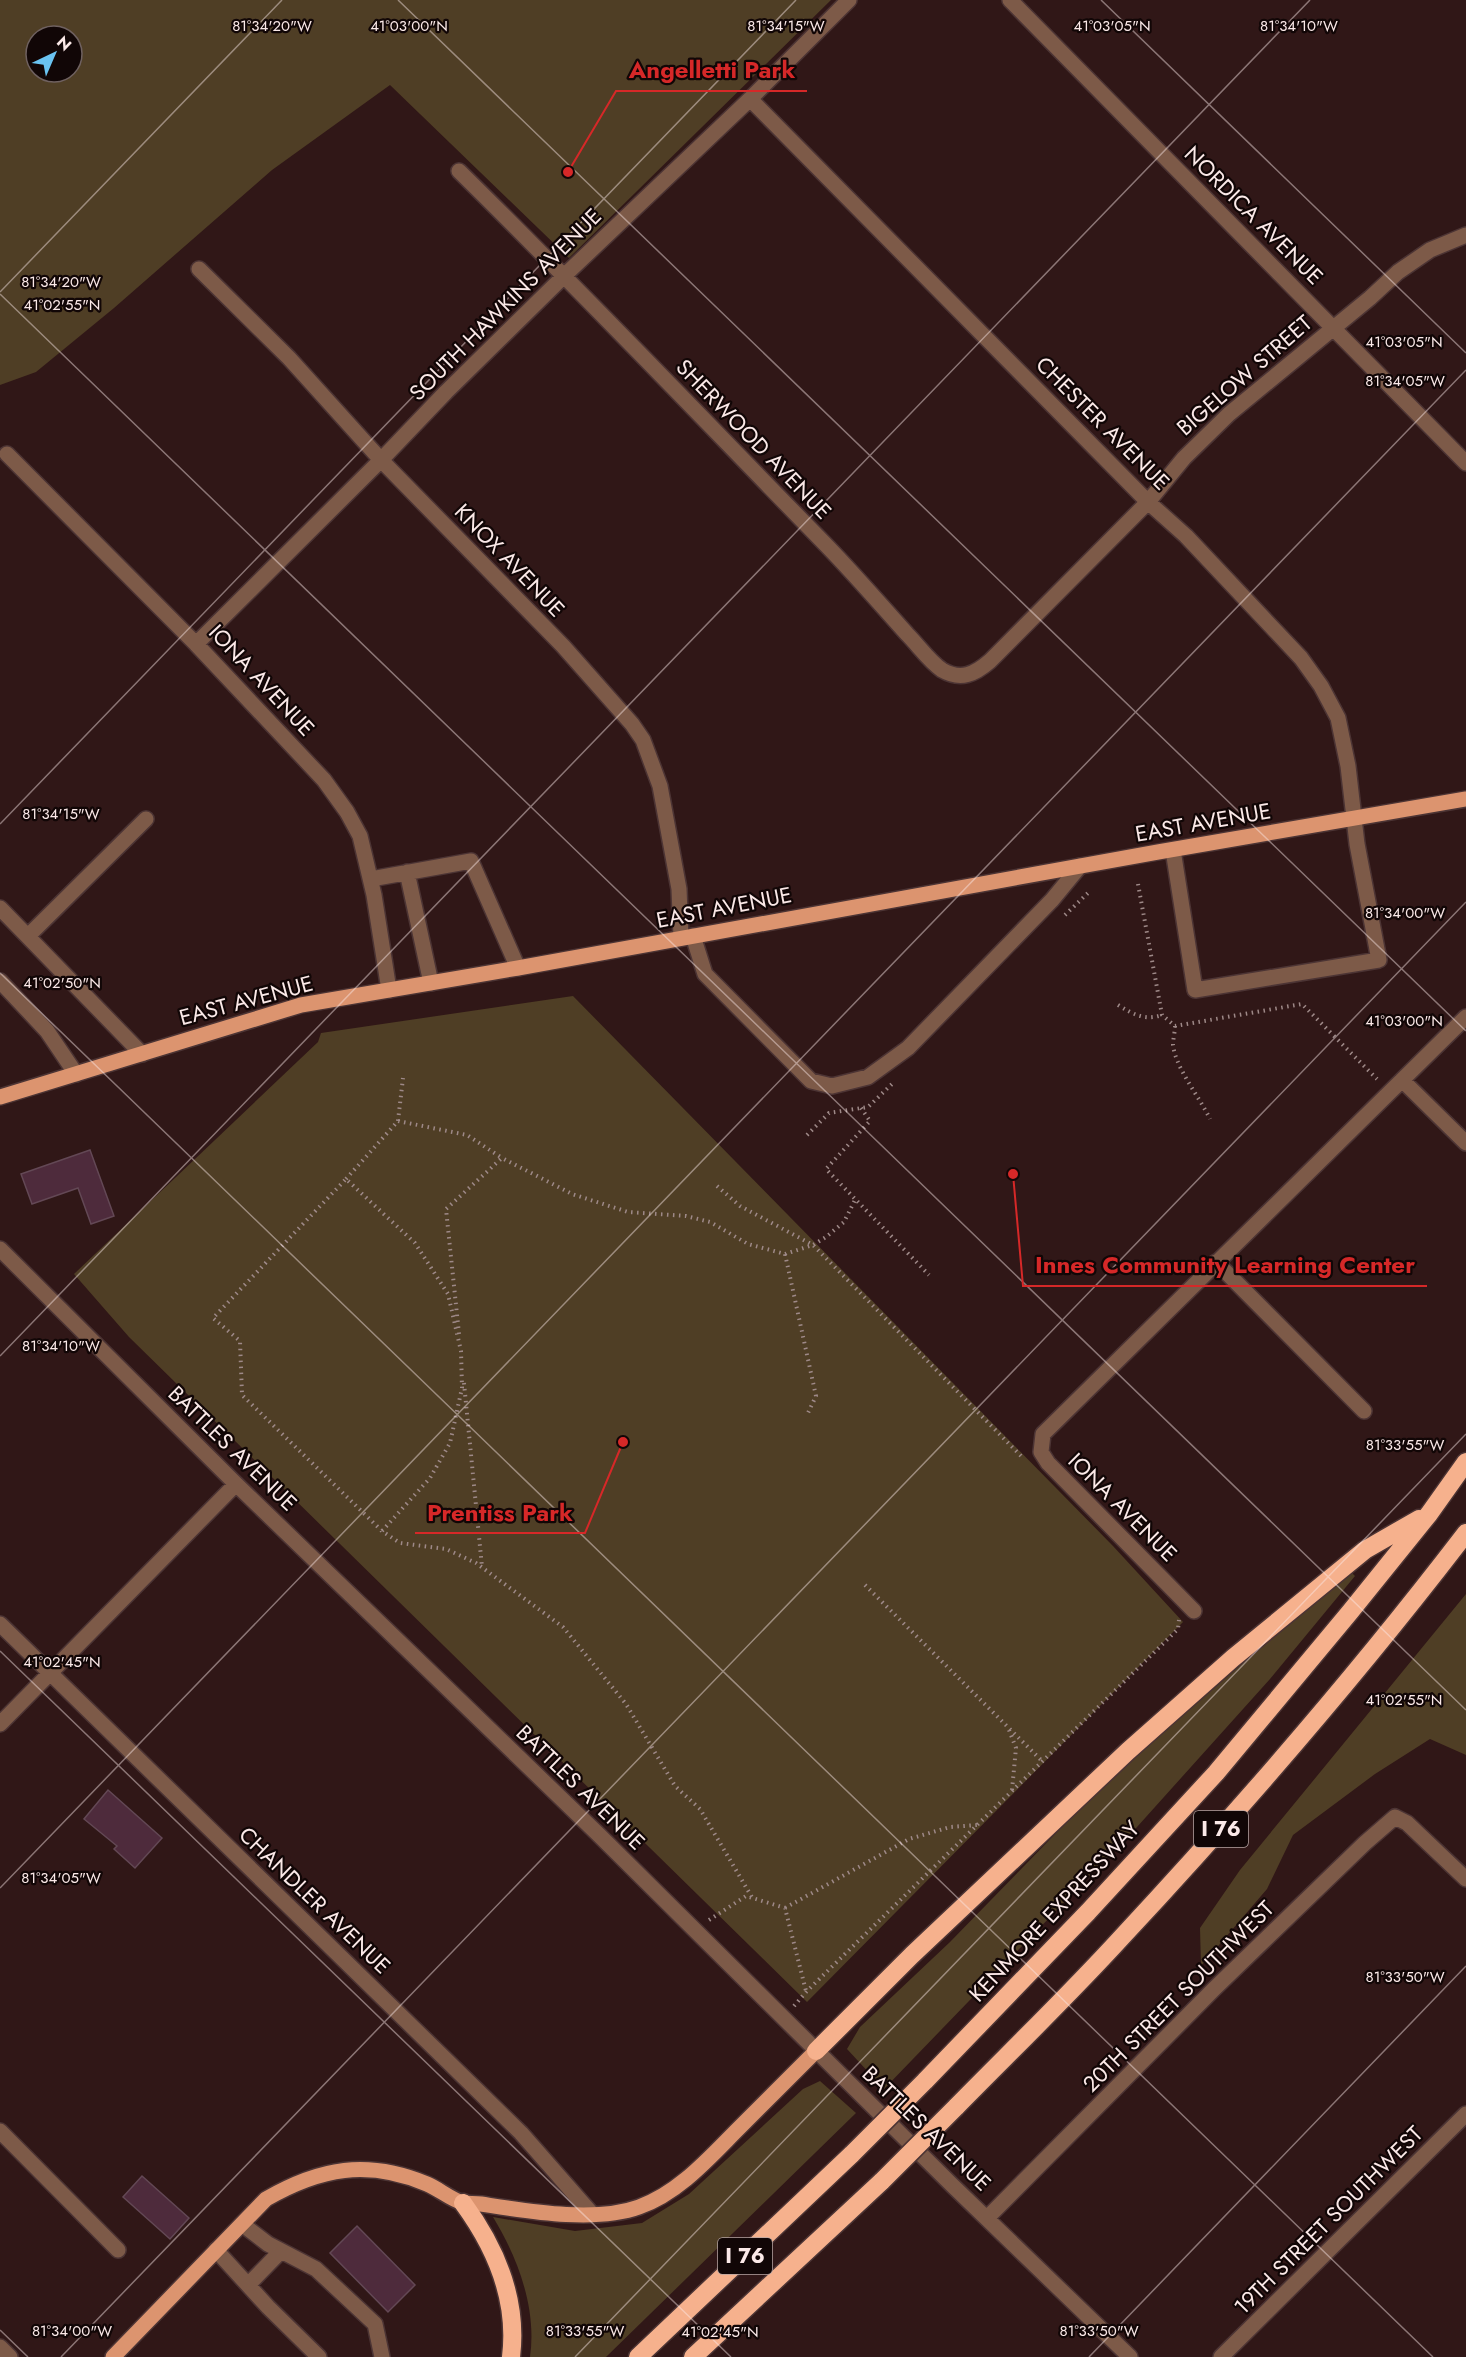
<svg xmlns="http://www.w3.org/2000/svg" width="1466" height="2357" font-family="Jost,sans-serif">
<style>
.green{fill:#4f3e25;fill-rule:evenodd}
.building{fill:#4e2b3c;stroke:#634855;stroke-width:1.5}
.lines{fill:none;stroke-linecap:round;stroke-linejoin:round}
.minor-casing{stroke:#4c3434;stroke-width:18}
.major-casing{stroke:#4c3434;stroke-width:18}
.highway-casing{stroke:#4c3434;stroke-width:21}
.path{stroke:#9e8988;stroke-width:4;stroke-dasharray:1.5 4.5;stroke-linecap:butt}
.minor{stroke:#7d5a48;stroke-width:15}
.major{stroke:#dc946f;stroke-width:15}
.highway{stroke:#f6b18d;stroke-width:18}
.highway-bridge-casing{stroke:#4c3434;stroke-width:21;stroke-linecap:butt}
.highway-bridge{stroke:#f6b18d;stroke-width:18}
.ticks{fill:none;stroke:#fbe9e8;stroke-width:1.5;stroke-opacity:0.45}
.labels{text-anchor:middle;stroke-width:4.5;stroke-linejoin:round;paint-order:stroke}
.shield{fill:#110606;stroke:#b5a5a4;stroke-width:1.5}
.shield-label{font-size:21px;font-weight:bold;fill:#fbe9e8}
.street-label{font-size:22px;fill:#fbe9e8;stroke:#110606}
.ticks-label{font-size:15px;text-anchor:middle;fill:#fbe9e8;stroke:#110606;stroke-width:4.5;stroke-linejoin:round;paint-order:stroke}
.leader{fill:none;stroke:#d62828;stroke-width:2}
.callout-dot{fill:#d62828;stroke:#110606;stroke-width:2}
.callout-label{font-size:24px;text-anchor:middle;font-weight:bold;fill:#d62828;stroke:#110606;stroke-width:4.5;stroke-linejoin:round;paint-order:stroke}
</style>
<rect width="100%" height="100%" fill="#301717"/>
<!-- green -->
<path class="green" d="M0 0H831L569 258 390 85 272 170 114 308 36 372 0 385ZM36 36H72V72H36Z
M573 996 1113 1546 1183 1622 807 2002 129 1337 74 1274 318 1042 321 1033Z
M1349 1570 1355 1576 1270 1679 1137 1827 884 2089 847 2049 860 2027 950 1942 1100 1788Z
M1466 1594V1755L1430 1739 1375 1774 1293 1835 1267 1889 1201 1966 1200 1928 1240 1870Z
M820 2081 856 2113 606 2357H530C537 2309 518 2258 493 2217L575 2231 642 2223 689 2194 803 2089Z"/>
<!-- building -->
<path class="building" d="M90 1150 114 1216 91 1224 78 1188 32 1204 21 1174Z
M108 1790 162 1838 135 1868 114 1849 117 1846 84 1819Z
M142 2176 189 2218 170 2239 123 2197Z
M357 2226 415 2285 388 2312 330 2253Z"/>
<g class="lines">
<!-- minor casing -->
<g class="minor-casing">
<path id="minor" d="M1010 0 1466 463
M750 99 1148 502 1186 536 1301 658 1321 686 1338 718 1348 766 1357 844 1379 960 1195 990 1173 850
M459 171C584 294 705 421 828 547 855 575 881 605 907 634 918 645 929 661 942 670 961 681 975 674 990 661L1148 502 1184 458 1229 414 1370 298 1398 272 1430 250 1466 235
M199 269 289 358 381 460 563 646 632 724 643 740 660 786 679 889 681 938
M7 454 196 644 324 780 347 812 360 836 374 895 389 990
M196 644 381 460 446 392 565 275 750 99 849 0
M407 872 431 983
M371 879 471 861 518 968
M0 908 142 1054
M28 936 146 819
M693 936 705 974 811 1081 832 1086 868 1077 908 1048 1052 900 1080 866
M0 981 47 1031 76 1074
M1402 1080 1466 1143
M0 1249 236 1484 599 1835 953 2186 1130 2357
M1216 1262 1364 1411
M1194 1611 1048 1463 1041 1452 1043 1434 1466 1017
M0 1624 521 2133 592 2214
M0 1724 236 1484
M0 2131 118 2250
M987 2218 1214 1989 1365 1843 1395 1817 1407 1823 1466 1879
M242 2224 268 2244 316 2269 375 2324 382 2357
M216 2250 268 2307 319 2357
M248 2285 281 2251
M0 2347 10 2357
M1221 2357 1466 2114"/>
</g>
<!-- major casing -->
<g class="major-casing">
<path id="major" d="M0 1097 301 1005 518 968 1158 852 1466 799
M113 2357 266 2199C320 2168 367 2159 427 2184 439 2189 450 2199 463 2203 469 2204 475 2203 481 2204 527 2211 595 2223 639 2207 679 2193 710 2157 739 2128 765 2102 790 2077 816 2051"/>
</g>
<!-- highway casing -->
<g class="highway-casing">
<path id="highway" d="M816 2051 912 1955 1128 1751 1233 1658 1365 1550 1419 1519
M925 2081 1088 1912 1216 1773 1350 1612 1429 1514 1466 1462
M956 2107C1011 2051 1068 1996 1121 1938 1242 1808 1358 1674 1466 1533
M463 2203C496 2248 518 2301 511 2357
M638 2357 852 2154
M693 2357 882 2181"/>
</g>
<!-- path -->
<path class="path" d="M1138 884 1162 1015 1175 1026 1302 1004 1377 1079
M1065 915 1088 893
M1118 1005C1133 1014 1144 1021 1162 1015
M1175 1026C1175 1032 1173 1039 1173 1045 1176 1069 1199 1096 1210 1119
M861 1108 870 1121 826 1169 929 1275
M398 1121 403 1078
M807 1135 829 1113 868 1107 892 1084
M346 1179 398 1121 467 1135 502 1158
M717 1186 740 1206 813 1245 1023 1458
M785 1254 816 1396 807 1415
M459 1334 446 1209 502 1158 572 1194 628 1212 686 1216 710 1222 748 1244 785 1254 813 1245 826 1237 844 1222 855 1200
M464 1383 482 1567
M382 1531 430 1478 450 1443 462 1388 461 1351 448 1294 415 1243 346 1179 213 1318 240 1341 242 1395 382 1531 400 1543 446 1549 476 1563 563 1627 626 1704 675 1786 700 1809 753 1899
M865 1585 1042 1761
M1009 1730 1016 1748 1012 1790
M785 1908 909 1839 950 1827 977 1825
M709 1920 746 1896 785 1908 806 1991
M794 2006 806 1992 1178 1629 1179 1620"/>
<!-- minor -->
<use href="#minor" class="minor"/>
<!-- major -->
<use href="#major" class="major"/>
<!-- highway -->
<use href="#highway" class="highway"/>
<!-- highway-bridge casing -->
<g class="highway-bridge-casing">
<path id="highway-bridge" d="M852 2154 925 2081
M882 2181 956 2107"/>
</g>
<!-- highway-bridge -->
<use href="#highway-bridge" class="highway-bridge"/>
</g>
<!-- ticks -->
<path class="ticks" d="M398 0 1466 1031M1101 0 1466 353M0 292 282 0M0 294 1466 1710M0 824 796 0M0 973 1433 2357M0 1356 1310 0M0 1651 731 2357M0 1888 1466 370M0 2330 28 2357M61 2357 1466 902M575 2357 1466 1434M1089 2357 1466 1966"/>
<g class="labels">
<!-- shield labels -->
<g class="shield">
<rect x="1194" y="1811" width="54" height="36" rx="4.5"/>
<rect x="718" y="2238" width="54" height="36" rx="4.5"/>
</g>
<g class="shield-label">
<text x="1221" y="1836">I 76</text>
<text x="745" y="2263">I 76</text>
</g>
<!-- street labels -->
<g class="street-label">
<text transform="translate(1254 215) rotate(45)" y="8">NORDICA AVENUE</text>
<text transform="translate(505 304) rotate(-45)" y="8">SOUTH HAWKINS AVENUE</text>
<text transform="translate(1244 375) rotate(-41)" y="8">BIGELOW STREET</text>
<text transform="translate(1103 423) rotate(45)" y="8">CHESTER AVENUE</text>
<text transform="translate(754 439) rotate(46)" y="8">SHERWOOD AVENUE</text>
<text transform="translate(510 560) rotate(46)" y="8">KNOX AVENUE</text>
<text transform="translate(262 680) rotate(47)" y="8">IONA AVENUE</text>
<text transform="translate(1203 822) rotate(-10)" y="8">EAST AVENUE</text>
<text transform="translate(724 907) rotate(-11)" y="8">EAST AVENUE</text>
<text transform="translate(246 1000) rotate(-15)" y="8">EAST AVENUE</text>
<text transform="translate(233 1448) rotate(44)" y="8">BATTLES AVENUE</text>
<text transform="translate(1123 1507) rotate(45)" y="8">IONA AVENUE</text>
<text transform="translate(581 1787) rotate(44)" y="8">BATTLES AVENUE</text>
<text transform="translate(315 1900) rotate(44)" y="8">CHANDLER AVENUE</text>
<text transform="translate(1054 1911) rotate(-47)" y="8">KENMORE EXPRESSWAY</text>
<text transform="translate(1178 1996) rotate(-45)" y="8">20TH STREET SOUTHWEST</text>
<text transform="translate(927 2128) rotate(44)" y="8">BATTLES AVENUE</text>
<text transform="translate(1328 2220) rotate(-45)" y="8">19TH STREET SOUTHWEST</text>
</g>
</g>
<g class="ticks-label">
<text x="409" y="31">41°03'00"N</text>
<text x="1112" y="31">41°03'05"N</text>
<text x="272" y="31">81°34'20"W</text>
<text x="786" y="31">81°34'15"W</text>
<text x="1299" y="31">81°34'10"W</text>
<text x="61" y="287">81°34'20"W</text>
<text x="62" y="310">41°02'55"N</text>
<text x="1404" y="347">41°03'05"N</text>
<text x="1405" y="386">81°34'05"W</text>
<text x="61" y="819">81°34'15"W</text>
<text x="1405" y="918">81°34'00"W</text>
<text x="62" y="988">41°02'50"N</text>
<text x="1404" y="1026">41°03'00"N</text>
<text x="61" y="1351">81°34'10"W</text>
<text x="1405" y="1450">81°33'55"W</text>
<text x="62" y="1667">41°02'45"N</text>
<text x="1404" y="1705">41°02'55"N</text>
<text x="61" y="1883">81°34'05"W</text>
<text x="1405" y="1982">81°33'50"W</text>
<text x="72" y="2336">81°34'00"W</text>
<text x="585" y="2336">81°33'55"W</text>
<text x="1099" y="2336">81°33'50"W</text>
<text x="720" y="2337">41°02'45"N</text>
</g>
<!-- callouts -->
<path class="leader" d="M568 172L616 91H807M1013 1174L1023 1286H1427M623 1442L585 1533H415"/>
<g class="callout-dot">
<circle cx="568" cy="172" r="6"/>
<circle cx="1013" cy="1174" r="6"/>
<circle cx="623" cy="1442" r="6"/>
</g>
<g class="callout-label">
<text x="712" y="78">Angelletti Park</text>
<text x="1225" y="1273">Innes Community Learning Center</text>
<text x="500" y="1521">Prentiss Park</text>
</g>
<!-- north arrow -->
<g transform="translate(54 54) rotate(44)"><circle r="28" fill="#110606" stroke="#6f6160" stroke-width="1.5"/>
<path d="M0-4.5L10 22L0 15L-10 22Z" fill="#6ac3f1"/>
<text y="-9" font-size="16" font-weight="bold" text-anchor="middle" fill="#fbe9e8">N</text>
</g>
</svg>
